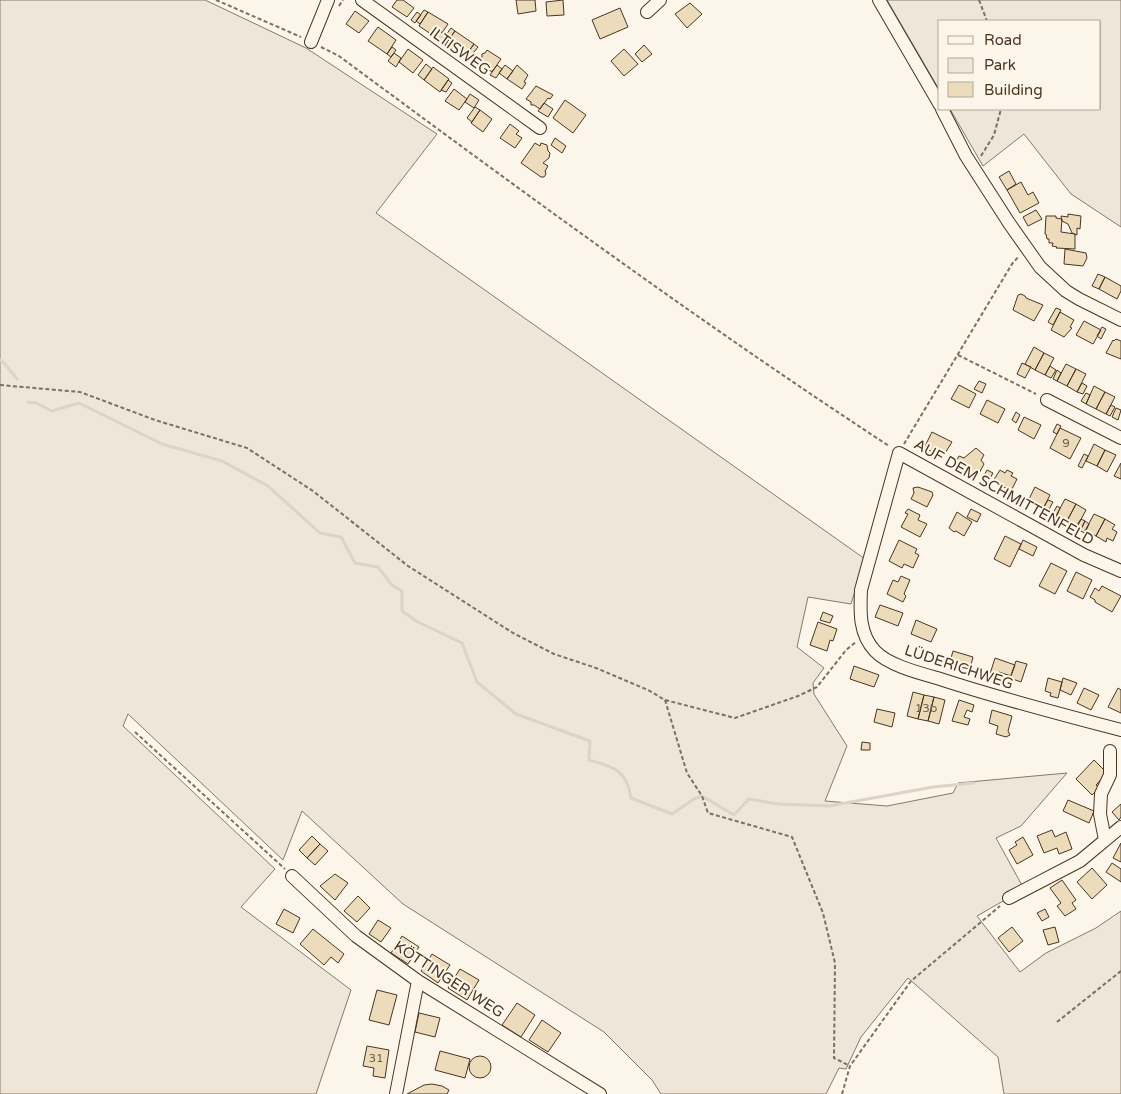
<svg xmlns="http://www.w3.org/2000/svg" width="1121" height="1094" font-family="'Varela Round',sans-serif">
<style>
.green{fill:#ede6d9;stroke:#887966}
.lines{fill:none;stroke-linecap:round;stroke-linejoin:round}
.stream{stroke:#dcd4c6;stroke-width:3}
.building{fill:#ecdcbc;stroke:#4a3520}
.minor-casing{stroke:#4a3520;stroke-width:14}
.path{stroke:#7f6f5c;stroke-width:2;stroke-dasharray:4 2.5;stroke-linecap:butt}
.minor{stroke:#fbf6e9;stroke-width:12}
.labels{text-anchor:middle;stroke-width:4;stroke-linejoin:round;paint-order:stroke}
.number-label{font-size:12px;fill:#725f47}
.street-label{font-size:15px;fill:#4a3520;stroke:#fbf6e9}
</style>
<rect width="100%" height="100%" fill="#fbf6e9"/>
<!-- green -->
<path class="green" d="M0 0H205L306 48 437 134 376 213 865 559 851 604 808 597 797 647 824 668 813 683 814 694 847 746 825 801 887 806 953 793 958 783 1067 773 1021 826 996 838 1024 889 977 916 1020 972 1046 953 1096 928 1121 911V1094H1004L998 1057 908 978 861 1037 846 1069 839 1068 826 1094H661L652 1080 604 1032 403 904 302 811 283 860 128 714 123 726 275 869 241 907 351 990 316 1094H0Z
M887 0H1121V227L1071 194 1024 134 983 166 950 109H1100V21H940V91Z"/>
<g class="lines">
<!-- stream -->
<path class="stream" d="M0 360 5 364 17 379
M28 402 36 403 52 411 79 403 162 444 222 461 268 486 320 533 341 537 355 563 378 567 392 585 402 591V611L416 621 462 643 477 682 516 714 590 741 589 760C614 767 627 770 631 798L672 814 694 799 702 796 734 815 749 799 778 804 829 806 933 787 974 783"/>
</g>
<!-- building -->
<path class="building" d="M397 0H403L414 8 407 17 392 7Z
M516 0H535L536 11 518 14Z
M563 0 564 15 547 16 546 2Z
M690 3 702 14 687 28 675 14Z
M620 8 628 27 600 39 592 20Z
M424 10 428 12 420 24 416 21Z
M355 11 369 21 359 33 346 24Z
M417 12 421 15 415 23 411 20Z
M428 12 448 24 442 33 438 30 434 36 419 26Z
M378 27 396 40 387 54 368 41Z
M451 28 455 31 445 45 441 42Z
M438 30 447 34 441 42 434 36Z
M455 31 474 44 464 58 445 45Z
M474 44 478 47 470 57 466 55Z
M644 45 652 54 642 62 635 54Z
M392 47 396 50 391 57 387 54Z
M408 49 423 60 413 73 399 62Z
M624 49 638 64 624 76 611 61Z
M487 50 501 59 492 72 478 62 482 57V54L485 53Z
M394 53 401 58 396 67 388 61Z
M426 64 432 69 424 80 418 75Z
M497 65 502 69 496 78 490 75Z
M505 65 513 71 507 79 499 73Z
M517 65 528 75 524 82 526 83 522 89 507 79Z
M433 67 449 79 440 92 424 80Z
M448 80 452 83 446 92 441 90Z
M536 86 553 95 550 99 548 98 540 109 534 105H531V102L526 99Z
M454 89 467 99 459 110 445 101Z
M470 94 479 100 474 108 465 102Z
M565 100 586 115 573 133 553 118Z
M544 103 553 109 548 117 538 111Z
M475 107 480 110 472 122 467 118Z
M480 110 492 119 483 132 471 123Z
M510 124 519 131 516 134 522 138 515 148 500 138Z
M555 138 566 146 562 153 551 145Z
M535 143 540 146 541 143 547 145 548 151 550 153 549 158 543 163 548 166 545 171 546 174 544 177H541L521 163Z
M1009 171 1016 184 1007 190 999 177Z
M1021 182 1028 195 1033 192 1039 203 1020 213 1007 190Z
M1036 210 1042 219 1028 226 1023 217Z
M1068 214 1081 216 1080 229 1077 228V235L1072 233 1068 224 1062 221 1061 216 1068 217Z
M1046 216H1056V218L1062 219 1061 232 1075 234V249L1056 248 1057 247 1052 246 1053 243H1049V239H1047L1046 234H1045Z
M1065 249 1086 253 1087 258 1083 266 1064 264Z
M1098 274 1105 277 1099 289 1092 286Z
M1105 277 1121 286V291L1117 299 1099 289Z
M1021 294 1025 296 1026 298 1043 305 1034 321 1013 310 1018 295Z
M1056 308 1061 310 1053 325 1048 322Z
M1060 312 1074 320 1070 327 1072 328 1064 337 1051 330Z
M1084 321 1101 330 1093 344 1076 335Z
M1102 327 1106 329 1101 339 1097 336Z
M1116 339 1121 341V359L1106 353 1113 340 1114 341Z
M1034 347 1044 353 1035 370 1025 364Z
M1044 353 1054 358 1045 375 1035 370Z
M1022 363 1031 367 1025 378 1017 374Z
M1066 364 1076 369 1067 386 1057 381Z
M1050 366 1056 370 1051 378 1045 375Z
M1076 369 1086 374 1077 392 1067 386Z
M1057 370 1061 373 1057 381 1053 379Z
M979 381 986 384 982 393 974 389Z
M1082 383 1087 386 1083 394 1077 392Z
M959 385 976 394 969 408 951 399Z
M1094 386 1105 392 1096 409 1086 404Z
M1105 392 1115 397 1106 414 1096 409Z
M1086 393 1090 395 1086 404 1081 401Z
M987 400 1005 409 998 423 980 414Z
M1111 405 1115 407 1110 416 1106 414Z
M1116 408 1121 410 1118 420 1112 417Z
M1016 412 1020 415 1016 423 1012 420Z
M1024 417 1041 425 1034 439 1018 430Z
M1057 424 1061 426 1057 434 1053 432Z
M1060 428 1081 438 1070 459 1050 448Z
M932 432 952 442 942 458 927 449 928 448 925 446Z
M1094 444 1105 450 1097 466 1086 461Z
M976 448 984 455 981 460 984 464 977 477 954 465 959 456 964 458Z
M1105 450 1116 455 1107 472 1097 466Z
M1084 454 1088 456 1082 468 1078 466Z
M1121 463V479L1114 476Z
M987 470 993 473 988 482 982 479Z
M1000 470 1005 473 1007 470 1013 473 1011 476 1017 479 1011 491 993 481Z
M918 487 932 492 933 495 927 507 911 499 914 493 913 488Z
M1035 487 1050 495 1043 509 1028 501Z
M1065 499 1076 504 1067 521 1056 516Z
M1048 500 1053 502 1047 513 1042 510Z
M1076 504 1086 510 1077 527 1067 521Z
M1057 506 1060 508 1056 518 1052 515Z
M908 509 920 515 918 520 927 524 920 537 901 527 908 514 905 513Z
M971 509 981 514 977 522 967 517Z
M957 512 972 522 964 536 956 531 954 532 949 528Z
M1094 514 1105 519 1096 536 1085 531Z
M1081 519 1085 521 1080 531 1075 528Z
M1105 519 1115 525 1112 529 1117 532 1113 541 1107 538 1106 542 1096 536Z
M1085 521 1089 524 1085 533 1080 531Z
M1005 536 1021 544 1010 567 994 559Z
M899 540 917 549 915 553 919 555 913 568 904 564 902 568 889 561Z
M1023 540 1037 547 1033 556 1019 549Z
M1051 563 1067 571 1055 594 1039 586Z
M1076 572 1092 580 1083 599 1067 591Z
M901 576 910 580 904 594 906 596 903 602 887 594 893 580 898 582Z
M1102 586 1121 596 1112 612 1095 602V600L1090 597 1095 588 1099 591Z
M880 605 903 613 898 626 875 617Z
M823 612 833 616 830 623 820 620Z
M916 620 937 629 931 642 911 634Z
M818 622 837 629 833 641 830 640 827 651 810 645Z
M953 651 973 657 970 669 949 665Z
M995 658 1015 665 1011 676 999 672 997 677 990 674Z
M1016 661 1027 664 1021 682 1010 678Z
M854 666 879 675 874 687 850 679Z
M1048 678 1062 682 1058 698 1050 696 1051 693 1045 691Z
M1063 678 1077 683 1071 695 1060 690Z
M1084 688 1099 695 1091 710 1077 703Z
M1118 688 1121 690V713L1108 707Z
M913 692 924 695 918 719 907 716Z
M924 695 934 697 928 721 918 719Z
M934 697 945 700 939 724 928 721Z
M959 700 974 705 972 712 967 710 964 717 970 719 968 725 952 721Z
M877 709 895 713 892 727 874 722Z
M992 710 1012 716 1008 731 1010 735 1006 737 996 734 998 726 989 723Z
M862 742 870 743V750H861Z
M1094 760 1107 773 1096 785 1099 788 1092 795 1076 779Z
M1068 800 1094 811 1089 823 1063 811Z
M1121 804V817L1119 820 1112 812Z
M1052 830 1055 837 1066 832 1072 849 1059 854 1057 848 1044 853 1037 836Z
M312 836 320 844 307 858 299 850Z
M1023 837 1033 855 1017 864 1009 850 1017 845 1015 842Z
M1121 843V862L1113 858Z
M320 844 328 851 315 865 307 858Z
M1112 863 1121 869V882L1106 872Z
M1092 868 1107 885 1092 899 1077 882Z
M335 874 348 883 335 900 320 886Z
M1062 880 1076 900 1072 903 1076 909 1065 916 1057 906 1061 903 1050 888Z
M358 896 370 908 357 922 344 911Z
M284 909 300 918 293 933 276 924Z
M1045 909 1049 917 1042 921 1037 913Z
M378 920 391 928 381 942 369 934Z
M1012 927 1023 941 1009 952 998 938Z
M1055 927 1059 942 1048 945 1043 930Z
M313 929 344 954 338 963 331 957 324 965 300 944Z
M402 936 419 947 408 964 391 953Z
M432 954 450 965 438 983 421 971Z
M460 969 479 980 467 1000 448 988Z
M377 990 397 995 389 1025 369 1020Z
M517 1003 535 1015 521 1037 502 1025Z
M419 1013 440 1018 435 1037 415 1032Z
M542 1020 561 1033 548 1052 529 1040Z
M367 1046 389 1050 385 1078 373 1076 374 1068 363 1066Z
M440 1051 470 1059 465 1078 435 1070Z
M469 1067a11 11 0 1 1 22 0a11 11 0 1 1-22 0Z
M432 1084 442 1086 449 1090 447 1094H407L424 1085Z"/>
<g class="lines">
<!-- minor casing -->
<g class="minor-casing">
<path id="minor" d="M362 0 540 128
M879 0 940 105
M647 12 660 0
M311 42 328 0
M942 109 966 156 1009 223 1040 267 1066 291 1079 299 1121 320
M1047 400 1121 438
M1121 571 1084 555 899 453 861 590C860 612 859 634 875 651 888 665 919 673 937 678 998 698 1059 714 1121 730
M1105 840 1100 814 1101 794 1110 775V751
M292 876 356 936 418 981 600 1094
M1009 898 1080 861 1121 827
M396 1094 418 981"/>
</g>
<!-- path -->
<path class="path" d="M216 0 301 37
M979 0 987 21
M339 6 343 0
M321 47 339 56C520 190 701 323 889 446
M981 156 994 135 1001 109
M958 355 1036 394
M0 385 80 392 155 420 247 448 313 491 408 566 513 633 554 654 596 668 648 690 665 700 735 718 798 696 817 687 846 650 856 642
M904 444 1012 264 1019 256
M665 700 687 773 702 796 708 813 792 837 823 913 835 963 834 1058 850 1066
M135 732 285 869
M1057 1022 1121 971
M842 1094 850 1066 911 981 1000 906"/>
<!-- minor -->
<use href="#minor" class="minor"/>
</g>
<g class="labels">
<!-- number labels -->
<g class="number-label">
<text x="1066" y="447">9</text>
<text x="926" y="712">13b</text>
<text x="376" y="1062">31</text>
</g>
<!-- street labels -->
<g class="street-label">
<text transform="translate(460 51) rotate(36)" y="5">ILTISWEG</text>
<text transform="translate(1004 492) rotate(29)" y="5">AUF DEM SCHMITTENFELD</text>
<text transform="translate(959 667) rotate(18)" y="5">LÜDERICHWEG</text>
<text transform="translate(449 979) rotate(33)" y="5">KÖTTINGER WEG</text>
</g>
</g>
<!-- legend -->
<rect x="938" y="20" width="162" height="90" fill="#fbf6e9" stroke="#b4a999"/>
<rect x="948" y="36" width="25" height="8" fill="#fbf6e9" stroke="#b4a999"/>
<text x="984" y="45" font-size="15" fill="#4a3520">Road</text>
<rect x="948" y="58" width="25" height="15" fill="#ede6d9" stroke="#b4a999"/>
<text x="984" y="70" font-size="15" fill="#4a3520">Park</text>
<rect x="948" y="82" width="25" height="15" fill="#ecdcbc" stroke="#b4a999"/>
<text x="984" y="95" font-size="15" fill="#4a3520">Building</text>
</svg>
